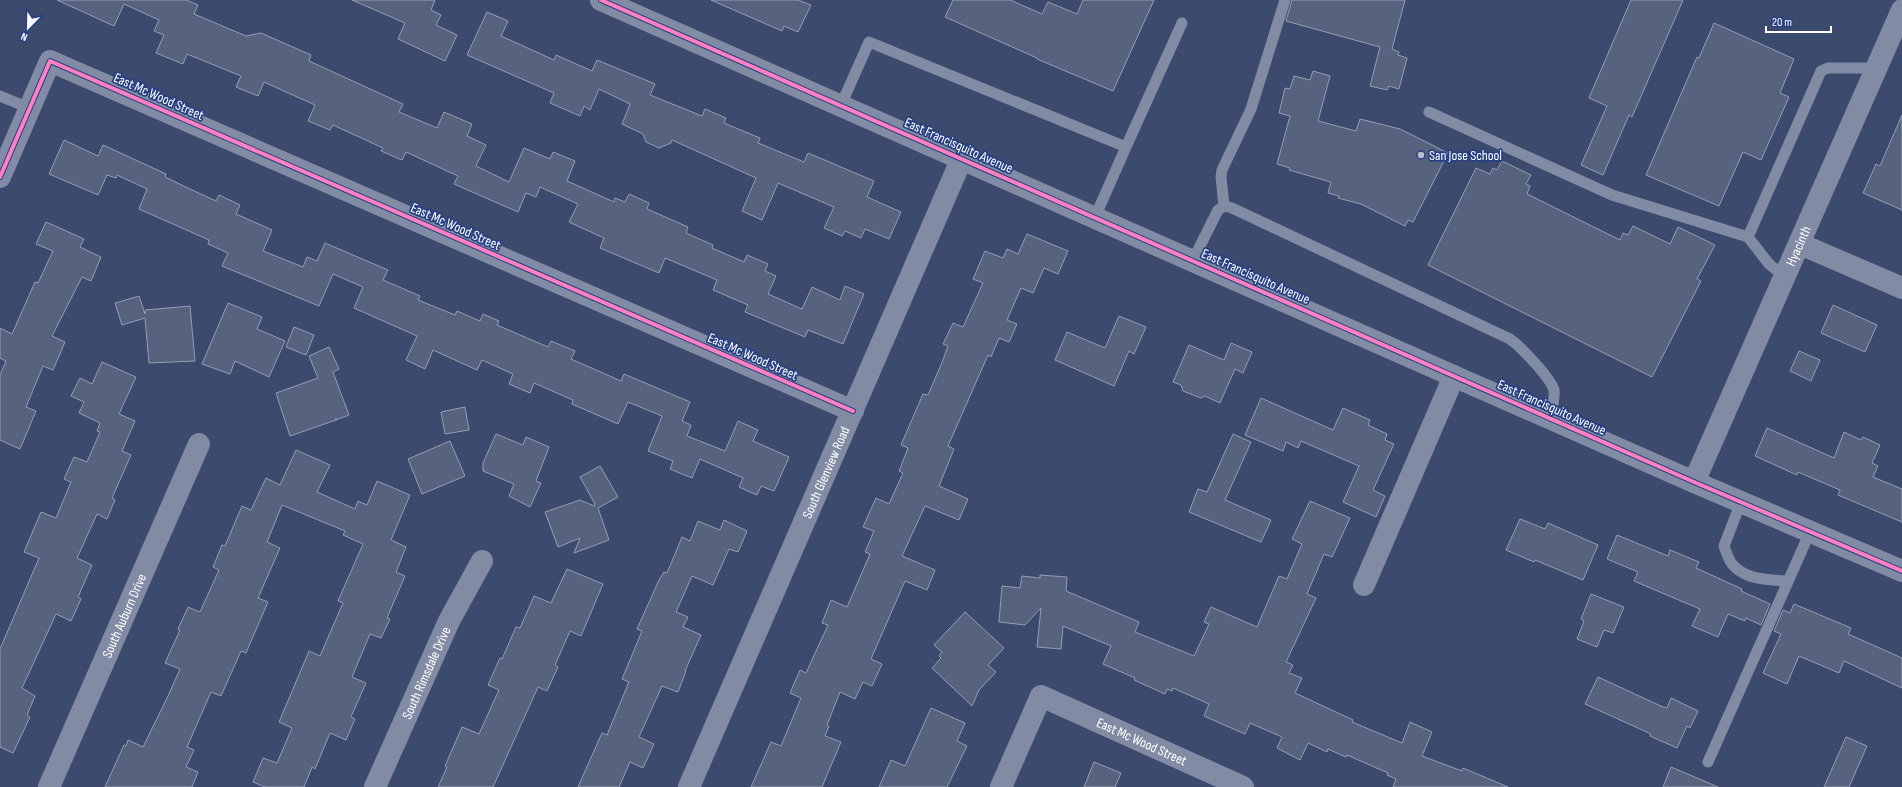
<svg xmlns="http://www.w3.org/2000/svg" width="1902" height="787" font-family="'Sofia Sans Condensed',sans-serif">
<style>
.building{fill:#57627f;stroke:#959eb2}
.lines{fill:none;stroke-linecap:round;stroke-linejoin:round}
.service{stroke:#828ba4;stroke-width:11}
.minor{stroke:#828ba4;stroke-width:22}
.tertiary{stroke:#828ba4;stroke-width:22}
.cycleway-casing{stroke:#274083;stroke-width:6}
.cycleway{stroke:#ff80c0;stroke-width:4}
.poi-dot{fill:#bbc0cc;stroke:#274083;stroke-width:1.5}
.labels{text-anchor:middle;stroke-width:3.5;stroke-linejoin:round;paint-order:stroke}
.street-label{font-size:14px;fill:#fff;stroke:#274083}
.poi-label{font-size:14px;fill:#fff;stroke:#274083;text-anchor:start}
</style>
<rect width="100%" height="100%" fill="#3c4a6e"/>
<!-- building -->
<path class="building" d="M57 0H186L198 5 194 14 246 36 261 33 311 55 309 61 403 104 399 112 437 128 444 112 472 124 467 136 486 145 476 166 509 182 524 148 550 159 553 152 575 161 567 181 614 202 615 198 625 202 629 194 649 203 647 209 688 227 686 233 713 245 712 248 744 262 747 255 768 264 765 271 776 276 768 294 802 309 812 287 840 300 845 286 864 294 843 344 808 330 805 337 745 312 748 305 713 290 717 280 665 258 659 273 600 248 604 238 569 222 578 204 540 187 536 197 526 193 518 212 454 184 458 176 406 152 402 160 381 151 383 148 333 125 330 130 308 121 315 105 264 82 258 96 236 87 241 76 187 54 183 64 156 53 164 35 154 31 159 20 124 4 114 26Z
M352 0H435L431 10 441 15 436 25 457 35 445 61 398 39 405 23Z
M711 0H798L811 5 798 32 784 26 782 31Z
M953 0H1010L1042 14 1048 2 1077 14 1083 0H1154L1113 91 1037 59V58L945 17Z
M1292 0H1405L1392 49 1399 52 1398 55 1407 58 1399 89 1389 86 1387 90 1370 86 1380 47 1286 21Z
M1631 0H1683L1632 117 1629 115 1603 175 1581 165 1607 106 1589 98Z
M487 12 508 21 501 36 554 60 556 55 592 71 597 60 655 84 650 95 702 116 705 109 726 118 724 123 760 138 758 143 804 162 808 153 874 181 867 197 901 212 889 239 865 229 861 238 845 231 842 236 824 228 834 207 778 183 762 220 742 211 756 178 672 140 671 143 659 148 646 142 643 134 622 124 630 104 599 89 590 110 584 106 580 116 550 103 554 93 467 55Z
M1714 23 1794 59 1780 93 1789 97 1761 160 1743 152 1719 206 1646 175 1697 57 1699 58Z
M1313 71 1330 76 1318 121 1356 131 1360 119 1400 129 1448 153 1413 222 1408 220 1405 226 1361 204 1338 198 1339 196 1328 193 1331 182 1289 170 1290 168 1277 164 1290 116 1279 113 1285 88 1290 89 1294 76 1310 80Z
M1902 115V210L1863 193 1876 164 1880 166Z
M64 140 98 156 103 145 166 174 165 177 192 190 216 201 219 195 240 205 236 214 272 230 263 251 303 267 307 257 317 261 325 243 388 270 383 280 420 296 418 300 455 315 457 311 480 321 483 314 499 321 497 325 548 347 551 341 575 351 571 359 621 381 624 374 690 402 682 421 691 425 687 436 725 451 738 421 758 430 753 441 789 457 774 491 761 486 757 495 739 487 743 478 700 459 692 478 670 469 673 461 648 451 662 416 628 402 618 424 572 404 573 400 534 383 530 393 509 384 513 374 482 360 477 370 433 350 425 369 406 360 417 336 354 308 363 287 333 274 319 306 222 266 228 253 208 244 209 240 139 209 147 189 117 175 116 178 107 175 98 195 49 174Z
M1502 161 1531 175 1526 184 1530 186 1527 194 1620 240 1623 233 1628 235 1633 226 1670 244 1678 227 1715 245 1697 279 1701 281 1652 377 1428 265 1476 168 1490 174 1493 168 1497 170Z
M46 222 84 239 80 247 101 257 91 281 82 277 52 336 65 342 53 370 43 366 26 407 36 411 20 449 0 440V375L6 361 0 358V328L12 334 35 282 38 283 53 251 36 244Z
M1027 234 1068 251 1058 274 1044 268 1033 293 1021 288 1007 320 1017 324 1009 342 999 338 991 357 988 355 948 446 954 449 939 486 968 499 959 520 925 506 902 556 935 570 927 590 905 581 871 659 882 664 872 686 863 682 855 699 840 692 827 725 829 726 825 736 841 742 822 787H751L771 742 781 746 801 698 790 693 800 670 806 673 828 625 822 623 831 600 847 607 870 554 865 552 874 531 863 527 876 498 889 504 903 473 899 471 908 448 901 445 923 394 928 395 941 365 948 346 943 344 953 323 963 327 983 283 973 279 985 251 1003 258 1007 249 1018 254Z
M139 296 145 314V310L190 306 195 361 149 363 145 318 122 325 115 303Z
M228 303 262 317 257 329 285 341 269 377 235 361 230 374 202 364Z
M1833 305 1877 325 1865 352 1821 333Z
M1119 316 1146 327 1134 354 1129 351 1114 386 1055 360 1067 332 1105 348Z
M294 327 314 335 306 355 286 347Z
M1231 343 1252 352 1243 373 1235 369 1220 403 1205 396 1201 398 1183 391 1181 385 1173 382 1189 345 1224 360Z
M329 347 339 369 333 372 349 415 336 420V418V420L290 436 276 393 318 378 309 356Z
M1799 351 1820 360 1811 381 1790 371Z
M102 362 136 377 119 414 135 421 122 451 131 455 112 498 115 500 107 519 97 514 77 558 92 565 78 597 81 599 71 621 56 614 22 688 35 696 27 715 30 717 13 753 0 747V649L39 558 24 552 41 512 56 518 71 482 64 479 74 457 87 462 100 432 97 431 100 423 79 413 84 402 71 396 80 378 92 384Z
M1261 398 1333 430 1343 408 1370 420 1368 425 1387 434 1385 440 1394 444 1373 490 1385 496 1376 517 1343 502 1359 466 1301 441 1298 448 1286 442 1283 451 1245 435Z
M465 407 469 430 445 434 441 412Z
M1767 428 1834 458 1844 432 1861 440 1863 437 1880 445 1872 463 1878 466 1873 477 1902 489V522L1838 495 1840 490 1798 472 1797 475 1755 456Z
M496 434 523 445 526 437 549 447 536 481 541 483 530 507 509 496 514 484 483 471V463Z
M1233 434 1251 442 1225 500 1271 520 1261 542 1189 512 1198 489 1207 492Z
M450 441 465 476 422 494 408 459Z
M296 450 330 465 317 492 355 509 358 501 367 505 377 481 410 495 391 540 406 547 396 572 405 576 387 618 390 619 381 638 370 634 352 677 366 683 351 717 355 719 346 740 330 733 315 769 312 767 304 787H265L253 782 263 758 277 763 292 728 279 722 309 651 320 656 343 603 338 601 363 544 343 535 345 531 282 505 267 542 280 548 258 598 268 602 246 653 241 651 221 696 211 692 187 747 194 750 186 767 198 772 192 787H105L124 745 126 746 128 740 143 747 168 696 180 669 165 663 180 630 178 629 188 607 200 612 219 570 213 567 222 545 225 546 242 506 251 510 266 478 280 485Z
M600 466 618 497 598 508 609 540 574 553 580 538 558 547 545 512 580 500 594 506 595 504 580 477Z
M1310 501 1350 518 1332 557 1324 554 1307 594 1316 598 1286 662 1293 665 1289 673 1302 678 1295 693 1353 720 1352 722 1402 743 1410 722 1432 732 1422 756 1462 771 1463 768 1508 787H1393L1396 779 1387 775 1388 773 1347 755 1346 757 1328 749 1327 752 1308 743 1300 760 1277 748 1282 737 1250 723 1245 734 1204 716 1209 704 1173 688 1172 691 1167 689 1165 694 1134 680 1135 678 1103 664 1111 646 1063 626 1061 649 1037 647 1041 608 1025 625 999 622 1002 586 1020 588 1022 576 1040 578V575L1067 577 1066 591 1139 622 1135 632 1194 656 1209 624 1204 622 1211 607 1257 627 1279 576 1287 579 1302 544 1292 539Z
M1520 519 1545 529 1548 523 1598 545 1583 580 1535 560 1534 562 1506 550Z
M724 520 747 531 738 552 729 549 713 585 692 576 676 612 688 617 683 627 701 635 685 671H686L678 692 662 686 639 737 654 744 643 768 630 762 619 787H578L602 733 607 735 629 682 622 679 642 631 637 629 659 580 664 572 667 573 682 537 690 541 698 521 720 530Z
M1617 535 1668 556 1670 550 1699 562 1696 568 1742 589 1741 591 1770 604 1761 625 1746 618 1745 621 1728 614 1718 637 1692 626 1700 609 1634 581 1638 572 1607 559Z
M567 569 603 584 581 636 570 631 555 665 558 667 547 691 538 687 493 787H438L447 767 445 766 462 727 479 734 499 690 488 685 500 658 502 659 516 627 520 628 534 596 551 603Z
M1591 594 1624 607 1613 633 1604 630 1597 647 1577 639 1584 621 1581 619Z
M1794 604 1851 628 1848 634 1902 658V688L1844 661 1839 673 1799 656 1787 684 1763 673 1781 634 1774 631 1783 610 1790 613Z
M965 612 1004 648 988 665 996 672 979 690 972 706 932 668 941 658 939 656 942 652 934 645Z
M1598 677 1663 707 1667 708 1671 698 1698 711 1690 728 1687 726 1677 748 1650 736 1651 734 1585 704Z
M931 708 965 723 957 741 967 746 947 787H879L891 760 905 766Z
M1846 737 1867 746 1849 787H1824Z
M1094 762 1121 773 1115 787H1084Z
M1671 767 1718 787H1663Z"/>
<g class="lines">
<!-- service -->
<path class="service" d="M0 96 29 108
M841 105 869 42 1126 147 1095 217
M1429 112 1612 195 1748 237
M1126 147 1182 23
M1224 206 1221 177 1222 170 1251 109 1285 0
M1193 260 1218 210 1225 206 1232 208 1510 339C1521 347 1550 377 1554 390 1555 398 1552 410 1550 418
M1785 277 1769 264 1748 237 1821 71 1828 68H1876
M1741 502 1724 546C1726 551 1728 559 1732 564 1745 580 1769 580 1788 581
M1708 762 1810 532"/>
<!-- minor -->
<g class="minor">
<path d="M0 177 50 61 853 411"/>
<path d="M1800 244 1902 288"/>
<path id="s1" d="M1694 482 1902 10"/>
<path d="M1364 585 1454 376"/>
<path id="s2" d="M49 787 199 444"/>
<path id="s3" d="M375 787 449 621 482 561"/>
<path id="s4" d="M689 787 962 158"/>
<path id="s5" d="M1001 787 1041 696 1243 787"/>
</g>
<!-- tertiary -->
<path class="tertiary" d="M601 0 1694 482 1902 571"/>
<!-- cycleway casing -->
<g class="cycleway-casing">
<path id="cycleway" d="M601 0 1694 482 1902 571
M0 177 50 61 853 411"/>
</g>
<!-- cycleway -->
<use href="#cycleway" class="cycleway"/>
</g>
<!-- markers -->
<circle class="poi-dot" cx="1421" cy="155" r="4"/>
<g class="labels">
<!-- street labels -->
<g class="street-label">
<text transform="translate(159 96) rotate(24)" y="5">East Mc Wood Street</text>
<text transform="translate(959 145) rotate(24)" y="5">East Francisquito Avenue</text>
<text transform="translate(456 226) rotate(24)" y="5">East Mc Wood Street</text>
<text dy="5" stroke="none"><textPath href="#s1" startOffset="258">Hyacinth</textPath></text>
<text transform="translate(1256 276) rotate(24)" y="5">East Francisquito Avenue</text>
<text transform="translate(753 356) rotate(24)" y="5">East Mc Wood Street</text>
<text transform="translate(1552 407) rotate(24)" y="5">East Francisquito Avenue</text>
<text dy="5" stroke="none"><textPath href="#s4" startOffset="343">South Glenview Road</textPath></text>
<text dy="5" stroke="none"><textPath href="#s2" startOffset="187">South Auburn Drive</textPath></text>
<text dy="5" stroke="none"><textPath href="#s3" startOffset="125">South Rimsdale Drive</textPath></text>
<text dy="5" stroke="none"><textPath href="#s5" startOffset="210">East Mc Wood Street</textPath></text>
</g>
<!-- poi labels -->
<g class="poi-label">
<text x="1429" y="160">San Jose School</text>
</g>
</g>
<!-- north arrow -->
<g transform="translate(28 28) rotate(203)" stroke="#274083" stroke-width="3" paint-order="stroke">
<path d="M0-3L7 15L0 10L-7 15Z" fill="#ffffff"/>
<text y="-6" font-size="11" font-weight="bold" text-anchor="middle" fill="#ffffff">N</text>
</g>
<!-- scale -->
<path d="M1766 26v6h65v-6" fill="none" stroke="#ffffff" stroke-width="2"/>
<text x="1772" y="26" font-size="12" fill="#ffffff" stroke="#274083" stroke-width="3" paint-order="stroke">20 m</text>
</svg>
